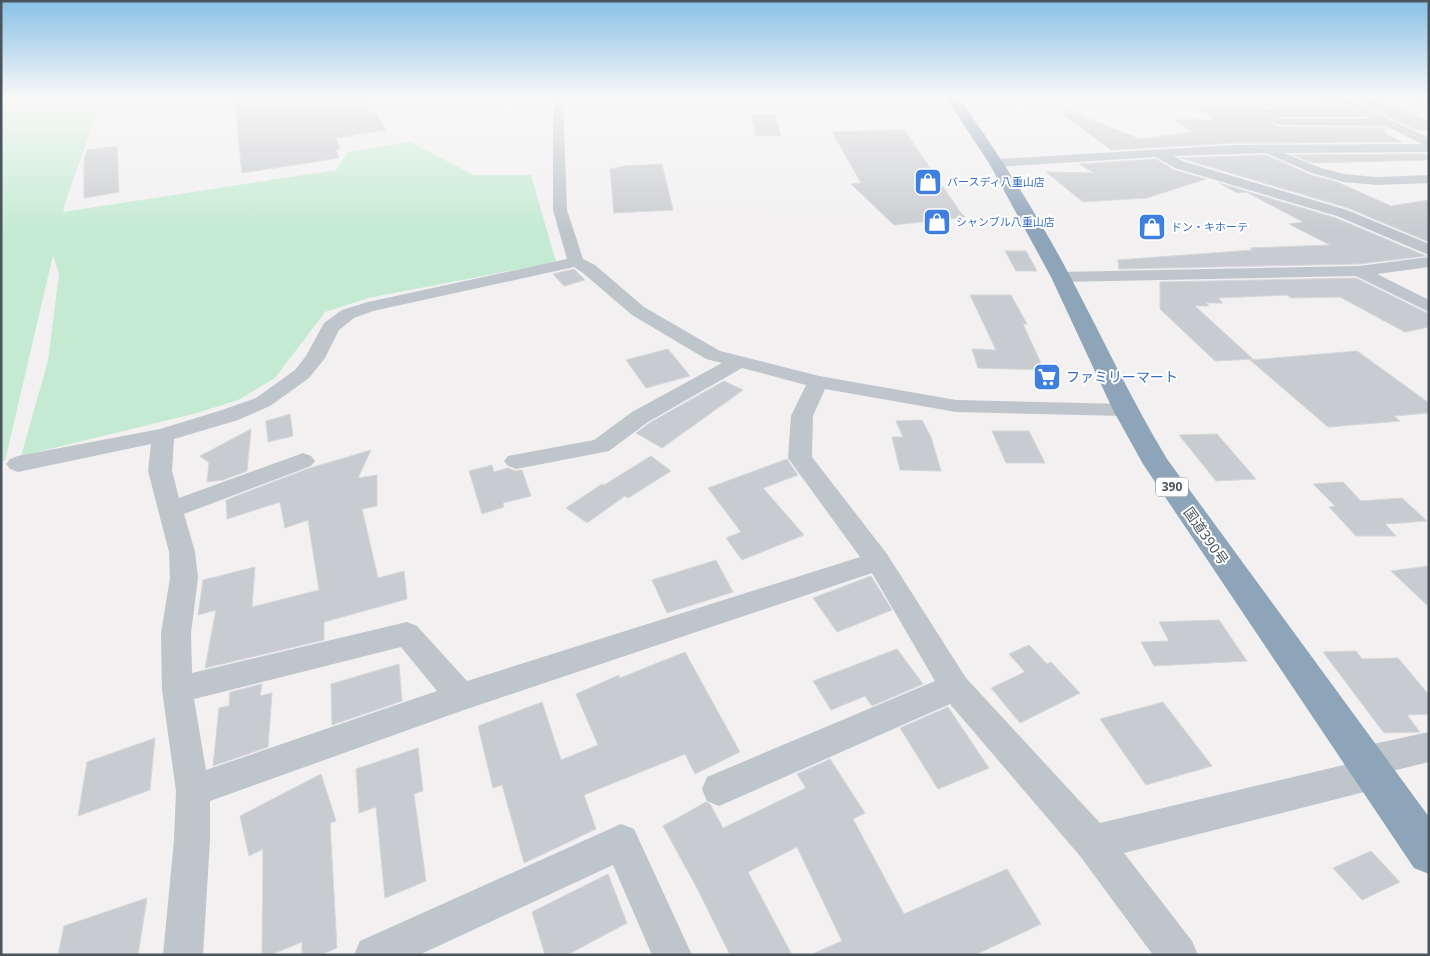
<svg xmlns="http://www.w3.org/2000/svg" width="1430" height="956" font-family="'Noto Sans','Noto Sans JP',sans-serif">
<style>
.green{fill:#c4ebd2}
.building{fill:#c8cbcf;stroke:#d5d7db}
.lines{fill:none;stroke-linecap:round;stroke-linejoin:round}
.minor{fill:#bec5cb;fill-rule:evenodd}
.highway{fill:#8ea4b9;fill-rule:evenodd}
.labels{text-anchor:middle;stroke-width:4;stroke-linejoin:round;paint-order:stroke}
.far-shop-label{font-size:11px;fill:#366cbe;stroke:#fff;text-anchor:start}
.shield{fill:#fff;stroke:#80878d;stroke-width:1}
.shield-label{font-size:12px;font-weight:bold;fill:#4a545c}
.shop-label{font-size:14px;fill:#366cbe;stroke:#fff;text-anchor:start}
.street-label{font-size:14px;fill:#4a545c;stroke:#fff}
</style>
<rect width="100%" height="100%" fill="#f2f0f0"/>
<!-- green -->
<path class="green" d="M1 98H100V104L66 200 63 212 336 170 348 152 411 142 473 175H531L556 262 368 298 325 312 275 378 238 400 197 413 21 456 48 361 59 274 53 255 5 461 1 462Z
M1112 98H1248L1269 110 1197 108 1115 102Z"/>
<!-- building -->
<path class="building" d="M234 98H363L369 113 375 112 386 130 336 138 340 149 336 150 339 158 242 173Z
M1379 100 1429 121V130H1416L1357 101Z
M1334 102 1363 117H1279L1271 123 1279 127 1386 128 1388 129H1383L1387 131H1381L1402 142 1235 143 1111 150 1064 115 1067 110 1140 139 1193 132 1174 120 1214 119 1200 109H1273L1263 104Z
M751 114H775L781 136H756Z
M904 130 961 213 965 217 894 225 851 184 861 183 832 132Z
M117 146 119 192 84 198V162L87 150Z
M1423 154 1429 157V160L1313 163 1293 155Z
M1266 155 1311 175 1337 182 1391 206 1429 200V242L1348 208 1180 158Z
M1156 159 1174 170 1206 179 1147 198 1083 202 1046 172 1094 173 1079 164Z
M662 164 673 210 614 213 610 169 624 166Z
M1219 183 1336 218 1426 256 1359 264 1119 269 1118 260 1253 250 1250 248 1330 245 1289 224 1303 222 1246 192 1237 193Z
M1005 251H1026L1037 271H1016Z
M574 269 585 280 564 286 553 274Z
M1356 278 1429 314V327L1405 332 1340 297 1291 298 1287 295 1218 298 1223 303H1206L1209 306H1195L1253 359 1215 361 1160 309V282Z
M970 295H1011L1027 324H1023L1044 370 978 368 972 349 996 350Z
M668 349 690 376 646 388 626 360Z
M1357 351 1429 403V413L1394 416 1400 421 1328 427 1250 360Z
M724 381 743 390 662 448 636 433 651 422Z
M290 414 293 436 268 442 266 421Z
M922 420 931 437 941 471 900 470 892 437H903L896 421Z
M251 429 247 471 223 480 207 482 209 463 200 456Z
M992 431H1029L1045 463H1006Z
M1217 434 1256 479 1216 481 1179 435Z
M371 450 358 478 377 475V506L362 509 378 578 404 571 407 599 324 622V640L205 668 216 610 198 615 203 580 255 567 252 607 319 590 308 520 285 528 280 502 227 519 226 500 307 469Z
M651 456 671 471 628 498 625 496 587 523 566 508 602 484 604 485Z
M787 459 798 475 763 488 804 535 742 560 726 538 741 532 708 488Z
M492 465 494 472 508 468 515 471 522 470 531 496 503 503 504 507 482 514 469 471Z
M1343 482 1361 501 1402 498 1427 521 1385 524 1396 536H1356L1329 507 1335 506 1313 484Z
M716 560 733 592 667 613 652 580Z
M1429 566V607L1391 571Z
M871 576 892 610 837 632 813 598Z
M1219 620 1247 661 1154 666 1141 642 1169 641 1159 622Z
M1029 645 1047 664 1051 662 1080 693 1020 723 991 688 1025 672 1009 654Z
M897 649 923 684 872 706 865 696 831 710 813 681Z
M1356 651 1362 659 1398 658 1429 695V714L1407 715 1420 732 1384 733 1323 652Z
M685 652 740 752 695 774 685 754 584 795 596 829 524 863 502 785 493 788 478 726 542 702 561 760 598 745 576 694 619 675 620 678Z
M399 664 402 701 332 725 331 684Z
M262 684 260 696 272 693 268 747 213 766 219 708 229 706 230 692Z
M1163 702 1212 766 1146 785 1100 719Z
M948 707 989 768 938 789 900 728Z
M155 738 150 790 78 816 87 762Z
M418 748 423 791 414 794 426 881 385 898 376 807 359 813 356 769Z
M830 759 865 813 853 819 904 914 1007 869 1041 924 975 955H810L842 941 797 847 748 872 792 955H730L698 890 663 826 706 802 710 804 723 828 806 788 797 774Z
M321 774 336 821 330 823 337 948 320 955H302V942L270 955H262L263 849 249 856 240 816Z
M1371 851 1400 882 1362 900 1333 868Z
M608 874 627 923 567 955H545L532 912Z
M147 898 138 955H58L64 926Z"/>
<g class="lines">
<!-- minor -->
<path class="minor" d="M553 98H563L567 210 583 259 595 265 644 307 720 351 819 376 956 400 1125 404 1133 405 1136 410 1133 415 1125 416 956 412 825 389 813 416 812 457 887 554 966 678 1100 823 1348 764 1352 751 1364 746 1429 732V762L1388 772 1384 785 1372 790 1124 853 1192 941 1198 955H1153L1080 856 950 704 719 806 707 801 702 789 707 777 935 681 872 573 461 711 210 801V840L203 955H163L174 840 176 791 162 690 161 633 170 578 169 552 148 471 151 444 18 472 10 469 6 464 10 459 18 456 160 429 222 410 256 398 295 370 306 356 324 323 342 310 368 302 567 259 553 210ZM574 267 583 273 632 315 706 359 722 363 632 412 594 440 508 456 504 461 508 466 516 469 609 451 648 422 742 368 806 385 791 416 788 458 860 557 467 681 417 626 407 622 192 673 191 633 198 578 195 552 184 514 311 466 315 461 311 456 303 453 295 456 179 498 172 471 174 439 238 420 270 406 309 378 325 358 339 330 354 318 373 311ZM401 647 437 691 206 770 194 699Z
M1331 98H1346L1429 138V152L1284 153 1321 168 1344 174 1376 177 1429 175V183L1376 185 1344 182 1312 173 1266 153 1173 156 1185 162 1347 210 1429 244V255L1337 216 1175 168 1156 157 997 167 990 163 997 159 1235 145 1422 144 1386 126 1279 125 1273 122 1279 119H1371Z
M1411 98 1429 100V107L1412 100Z
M1429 257V267L1377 274 1429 300V312L1356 276 1061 282 1055 281 1053 277 1055 273 1061 272 1359 266Z
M621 824 634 829 692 955H652L613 865 419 955H354L360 941Z"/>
<!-- highway -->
<path class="highway" d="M946 98H959C1000 156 1038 215 1071 278 1103 339 1132 401 1167 459L1429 817V874L1414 868 1143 464 1113 410 1051 277 989 163Z"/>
</g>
<!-- sky -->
<linearGradient id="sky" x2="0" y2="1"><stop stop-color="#87c1e6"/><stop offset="0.42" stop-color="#f9f8f8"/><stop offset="1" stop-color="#f9f8f8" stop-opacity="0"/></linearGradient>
<rect width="1430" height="232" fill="url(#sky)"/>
<!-- icons -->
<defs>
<g id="shop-square" transform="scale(1.4375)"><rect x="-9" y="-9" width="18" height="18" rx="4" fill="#3f7fe0" stroke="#fff"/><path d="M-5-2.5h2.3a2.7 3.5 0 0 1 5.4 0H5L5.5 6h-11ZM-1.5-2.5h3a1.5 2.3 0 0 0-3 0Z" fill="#fff"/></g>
<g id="supermarket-square" transform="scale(1.4375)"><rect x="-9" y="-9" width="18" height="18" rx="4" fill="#3f7fe0" stroke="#fff"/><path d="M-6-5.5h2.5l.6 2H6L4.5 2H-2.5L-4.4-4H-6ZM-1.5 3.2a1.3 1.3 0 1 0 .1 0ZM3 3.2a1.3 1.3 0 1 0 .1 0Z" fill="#fff"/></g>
</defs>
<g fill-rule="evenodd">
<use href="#shop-square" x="928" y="182"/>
<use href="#shop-square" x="937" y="222"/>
<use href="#shop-square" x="1152" y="227"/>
<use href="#supermarket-square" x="1047" y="377"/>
</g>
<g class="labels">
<!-- far-shop labels -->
<g class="far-shop-label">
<text x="947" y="186">バースディ八重山店</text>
<text x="956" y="226">シャンブル八重山店</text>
<text x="1171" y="231">ドン・キホーテ</text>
</g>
<!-- shield labels -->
<rect class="shield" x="1156" y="477.5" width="32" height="19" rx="4"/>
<g class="shield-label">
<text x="1172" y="491">390</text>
</g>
<!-- shop labels -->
<g class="shop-label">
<text x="1066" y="382">ファミリーマート</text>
</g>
<!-- street labels -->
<g class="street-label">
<text transform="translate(1206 536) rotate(55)" y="5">国道390号</text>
</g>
</g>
<!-- border -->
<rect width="1430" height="956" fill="none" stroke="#4a545c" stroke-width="5"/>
</svg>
